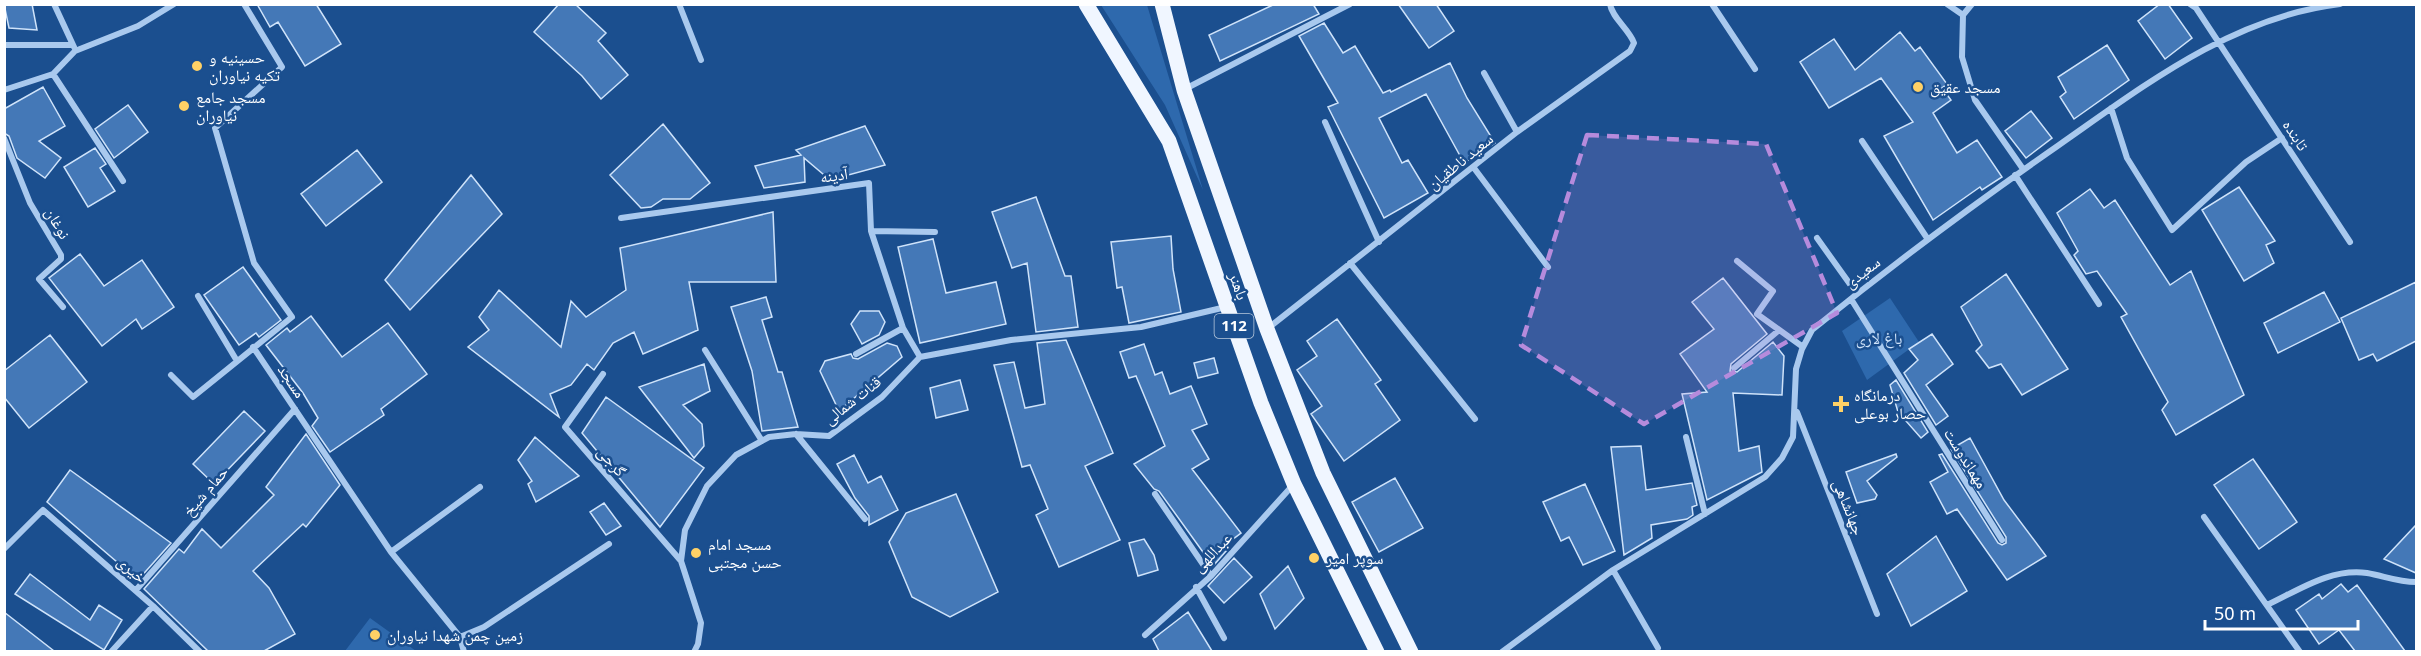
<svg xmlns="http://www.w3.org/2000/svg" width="2421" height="656" font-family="'Noto Sans','Noto Naskh Arabic',sans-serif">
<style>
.green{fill:#2e69ad}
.building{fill:#4478b7;stroke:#cfe3fa;stroke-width:1.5}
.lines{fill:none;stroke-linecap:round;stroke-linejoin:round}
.street{stroke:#a9c9ee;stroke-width:6}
.primary{stroke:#f0f6ff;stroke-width:15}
.marked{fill:#b68bdc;fill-opacity:0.2;stroke:#b68bdc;stroke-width:4.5;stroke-dasharray:12 8;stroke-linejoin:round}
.poi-dot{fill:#ffd166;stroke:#1b4f8f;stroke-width:2}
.labels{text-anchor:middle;stroke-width:5;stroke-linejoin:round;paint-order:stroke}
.shield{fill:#1b4f8f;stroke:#bbcadd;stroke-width:1.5}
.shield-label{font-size:15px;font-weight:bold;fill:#fff}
.poi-label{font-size:16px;fill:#fff;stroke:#1b4f8f;text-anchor:start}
.street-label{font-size:16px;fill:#fff;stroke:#1b4f8f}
.park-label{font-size:16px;fill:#cfe3fa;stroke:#1b4f8f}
</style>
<rect width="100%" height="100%" fill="#1b4f8f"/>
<!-- green -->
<path class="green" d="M1101 5H1147L1203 190 1165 105Z
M1890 298 1919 342 1867 380 1842 331Z
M370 618 416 651H345Z"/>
<!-- building -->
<path class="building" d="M4 4H32L37 30 9 28Z
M257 4H316L341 44 305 66 278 22 270 27Z
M559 4H575L606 33 598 41 628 75 601 99 582 76 534 32Z
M1275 4H1313L1319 14 1220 61 1209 35Z
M1398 4H1436L1454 31 1429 48Z
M2160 4H2168L2192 38 2165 59 2138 21Z
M1324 23 1343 53 1355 46 1383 93 1390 90 1391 92 1450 63 1467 98 1495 143 1464 163 1426 94 1379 118 1402 163 1408 160 1428 193 1384 218 1328 107 1338 103 1299 36Z
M1900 32 1915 51 1920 47 1947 84 1942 88 1951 100 1933 113 1957 153 1977 140 2002 177 1982 190 1980 187 1933 220 1884 136 1913 122 1881 78 1829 108 1800 62 1834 39 1855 70Z
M2107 45 2129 80 2074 119 2060 97 2066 92 2058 77Z
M43 87 65 126 39 141 61 158 45 178 17 158 9 136 4 133V109Z
M128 105 148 132 114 158 95 129Z
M2031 111 2052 138 2026 158 2005 131Z
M663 124 710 183 690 199H663L651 207 641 208 610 175Z
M865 126 885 165 830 180 804 158 805 182 764 188 755 166 801 155 796 150Z
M95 148 106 164 100 168 115 191 88 207 64 167Z
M357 150 382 182 326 226 301 194Z
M471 175 502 214 410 310 385 280Z
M2239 187 2275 241 2266 245 2274 263 2244 281 2202 210Z
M2090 189 2104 208 2115 200 2170 285 2191 271 2244 395 2176 435 2162 410 2168 402 2121 317 2127 314 2097 271 2086 274 2074 255 2078 251 2057 213Z
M1036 197 1065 276H1071L1078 327 1036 332 1027 263 1012 268 992 212Z
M773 212 776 282H689L698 330 643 354 634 332 613 343 594 370 587 364 571 385 550 394 559 417 468 347 489 330 479 317 499 290 561 347 571 301 586 317 626 290 620 248Z
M1171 236 1173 269 1181 312 1129 323 1122 287 1117 288 1111 242Z
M933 239 946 293 996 282 1006 324 920 343 898 247Z
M80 254 104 286 142 260 174 307 142 329 136 319 102 346 49 278Z
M243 267 281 320 259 337 256 333 239 345 204 295Z
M2006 274 2068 369 2022 395 2001 364 1989 368 1976 351 1982 345 1961 307Z
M1723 278 1767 334 1731 364 1730 371 1737 372 1773 342 1784 356 1782 395 1733 393 1739 451 1759 446 1762 472 1707 500 1682 394 1707 392 1680 354 1714 329 1692 302Z
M2416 282V341L2377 361 2373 354 2359 360 2341 318Z
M2324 292 2340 322 2278 353 2264 323Z
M766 297 772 317 762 320 778 372H782L798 427 762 431 752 371 731 307Z
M860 311H879L885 322 879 335 862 344 851 324Z
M311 316 342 357 388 323 427 374 381 409 384 415 330 452 312 426 318 418 303 393 266 345 287 328 290 332Z
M1337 319 1381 380 1375 384 1400 420 1344 461 1311 414 1322 406 1297 370 1317 356 1307 341Z
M1932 334 1953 364 1926 385 1948 416 1936 425 1904 373 1918 360 1909 349Z
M50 335 87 382 29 428 4 397V371Z
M1066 340 1113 453 1085 466 1120 540 1059 567 1036 515 1048 509 1030 465 1022 467 994 365 1014 362 1025 408 1045 404 1037 343Z
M887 343 897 346 902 357 839 411 820 371 825 361 851 354 853 358 858 359Z
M1144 344 1155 375 1162 372 1170 394 1191 386 1207 424 1192 430 1209 459 1192 469 1241 533 1224 546 1227 550 1213 566 1159 491 1154 489 1134 464 1165 446 1136 376 1129 378 1120 352Z
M1214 358 1218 373 1198 378 1194 363Z
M704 364 710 391 683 405 702 424 704 446 694 458 639 387Z
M960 380 968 410 936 418 930 388Z
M1896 380 1928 432 1921 438 1898 412 1890 385Z
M606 397 704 468 660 527 582 433Z
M244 411 265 431 214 484 193 464Z
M306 434 340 485 306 527 303 524 253 571 269 588 295 634 264 651H208L144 589 179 549 184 553 202 529 221 548 274 495 266 487Z
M535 437 579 476 536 502 528 484 532 481 518 460Z
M1970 438 2004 500 2046 556 2007 580 1957 509 1947 514 1930 482 1948 472 1939 455 1942 454 1998 543 2002 545 2006 543V537L1951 449Z
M1641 446 1646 490 1692 483 1697 505 1692 507 1693 515 1687 519 1651 525 1652 538 1624 555 1611 447Z
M1896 454 1897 457 1867 481 1877 495 1875 499 1857 503 1846 472Z
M854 455 868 483 881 476 898 510 869 525V516L855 498 837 464Z
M2253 459 2297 522 2259 549 2214 485Z
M70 470 171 543 138 580 47 502Z
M1395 478 1423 528 1379 552 1352 502Z
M1585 484 1615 551 1583 565 1569 537 1561 541 1543 502Z
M956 494 998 592 950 617 912 597 889 542 906 513Z
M604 503 621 526 606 535 590 512Z
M2416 525V573L2384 559Z
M1936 536 1967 591 1911 626 1887 574Z
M1144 539 1154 555 1158 570 1138 576 1129 543Z
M1234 558 1252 577 1224 603 1208 586Z
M1288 566 1304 598 1275 629 1260 594Z
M30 574 90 620 99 605 122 620 104 650 15 594Z
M2341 584 2348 592 2357 585 2405 651H2355L2339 630 2319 644 2296 610 2319 594 2322 599Z
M4 612 54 651H4Z
M1188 612 1212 651H1159L1153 639Z"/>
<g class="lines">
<!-- street -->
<path class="street" d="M54 4 74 47
M679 4 701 60
M1712 4 1755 69
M1947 4 1963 15
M1972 4 1963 15 1962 57 1975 100 2023 169
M2190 4 2196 8 2350 242
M4 45H73
M1484 73 1517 132
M53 74 123 181
M1185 89 1350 4
M4 90 53 74 75 51 138 26 174 4
M2111 108 2127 158 2172 230 2246 162 2282 138
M1325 122 1379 242
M4 138 30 203 61 255V259L39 279 63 307
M1862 141 1927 238
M1474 168 1548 267
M2015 175 2099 304
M621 218 869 183 871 231 903 328 920 357
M871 231 935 232
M1817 238 1857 294
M1737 261 1773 291 1757 314 1803 347
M1350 263 1475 419
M198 296 237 361
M1851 299 2002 540
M1267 329 1517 132 1630 51 1634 43C1629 29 1612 18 1610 4
M253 347 391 552 460 637 464 652
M705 350 762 441
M856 354 903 328
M1734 368 1778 331
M603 374 565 427 681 561
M171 375 193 397 292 317 254 263 215 128 282 67 244 4
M1797 412 1877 614
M796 434 865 519
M1686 437 1705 514
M1155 494 1211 576
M2204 517 2300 652
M4 549 43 510 153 606 200 652
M391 552 480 487
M1613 570 1658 648
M1196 587 1224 638
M136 590 295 409
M2267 605C2299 590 2330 568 2367 573 2384 576 2398 582 2416 582
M1145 635 1211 576 1293 485
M460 637 484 627 609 544
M111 652 153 606
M694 652 698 644 701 623 681 561 685 530 707 486 736 455 769 437 796 434 829 436 882 397 920 357 1011 340 1141 327 1226 307
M1502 652 1613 570 1765 477 1782 458 1793 437 1796 369 1802 349 1812 330C1892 265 1974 204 2059 145 2145 85 2232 17 2340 4"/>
<!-- primary -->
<path class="primary" d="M1086 4 1169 141 1261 403 1294 484 1377 652
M1162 4 1184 90 1267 329 1323 473 1411 652"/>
</g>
<!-- marked area -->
<path class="marked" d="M1587 135 1766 144 1837 313 1644 424 1521 345Z"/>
<!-- markers -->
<g class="poi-dot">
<circle cx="197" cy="66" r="6"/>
<circle cx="1918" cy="87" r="6"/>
<circle cx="184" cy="106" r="6"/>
<path d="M1838 395h6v6h6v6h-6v6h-6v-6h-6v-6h6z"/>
<circle cx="696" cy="553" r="6"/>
<circle cx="1314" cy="558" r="6"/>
<circle cx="375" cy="635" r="6"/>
</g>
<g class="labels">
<!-- shield labels -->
<rect class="shield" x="1214.5" y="314" width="39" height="24" rx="4.5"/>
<g class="shield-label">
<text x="1234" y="331">112</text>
</g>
<!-- poi labels -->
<g class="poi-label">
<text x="209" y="63">حسینیه و<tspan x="209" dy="18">تکیه نیاوران</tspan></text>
<text x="1930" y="93">مسجد عقیق</text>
<text x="196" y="103">مسجد جامع<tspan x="196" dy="18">نیاوران</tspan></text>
<text x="1854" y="401">درمانگاه<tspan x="1854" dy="18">حصار بوعلی</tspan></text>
<text x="708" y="550">مسجد امام<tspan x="708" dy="18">حسن مجتبی</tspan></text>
<text x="1326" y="564">سوپر امیر</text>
<text x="387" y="641">زمین چمن شهدا نیاوران</text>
</g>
<!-- street labels -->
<g class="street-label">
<text transform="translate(2296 135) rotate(57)" y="6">تابنده</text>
<text transform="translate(1460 161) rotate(-39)" y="6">سعید ناطقیان</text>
<text transform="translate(834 175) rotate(-8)" y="6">آدینه</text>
<text transform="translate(58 223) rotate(60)" y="6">نوغان</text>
<text transform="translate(1862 272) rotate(-38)" y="6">سعیدی</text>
<text transform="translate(1239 286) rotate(71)" y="6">باهنر</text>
<text transform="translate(292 381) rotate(56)" y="6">مسجد</text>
<text transform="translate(852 400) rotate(-38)" y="6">قنات شمالى</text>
<text transform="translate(1966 458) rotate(58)" y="6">مهماندوست</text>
<text transform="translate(612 461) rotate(49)" y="6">گرجی</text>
<text transform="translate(205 491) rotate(-49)" y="6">حمام شیخ</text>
<text transform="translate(1849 507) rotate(68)" y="6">جهانشاهی</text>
<text transform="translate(1212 552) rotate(-46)" y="6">عبداللهی</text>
<text transform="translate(132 569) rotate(41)" y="6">خیری</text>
</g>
<!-- park labels -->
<g class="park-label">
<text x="1879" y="344">باغ لاری</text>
</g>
</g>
<!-- border -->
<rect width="2421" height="656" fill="none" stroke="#ffffff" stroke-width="12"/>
<!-- scale -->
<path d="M2205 620v9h153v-9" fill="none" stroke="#ffffff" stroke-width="3"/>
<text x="2214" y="620" font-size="18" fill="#ffffff" stroke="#1b4f8f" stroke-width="4.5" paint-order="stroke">50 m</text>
</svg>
